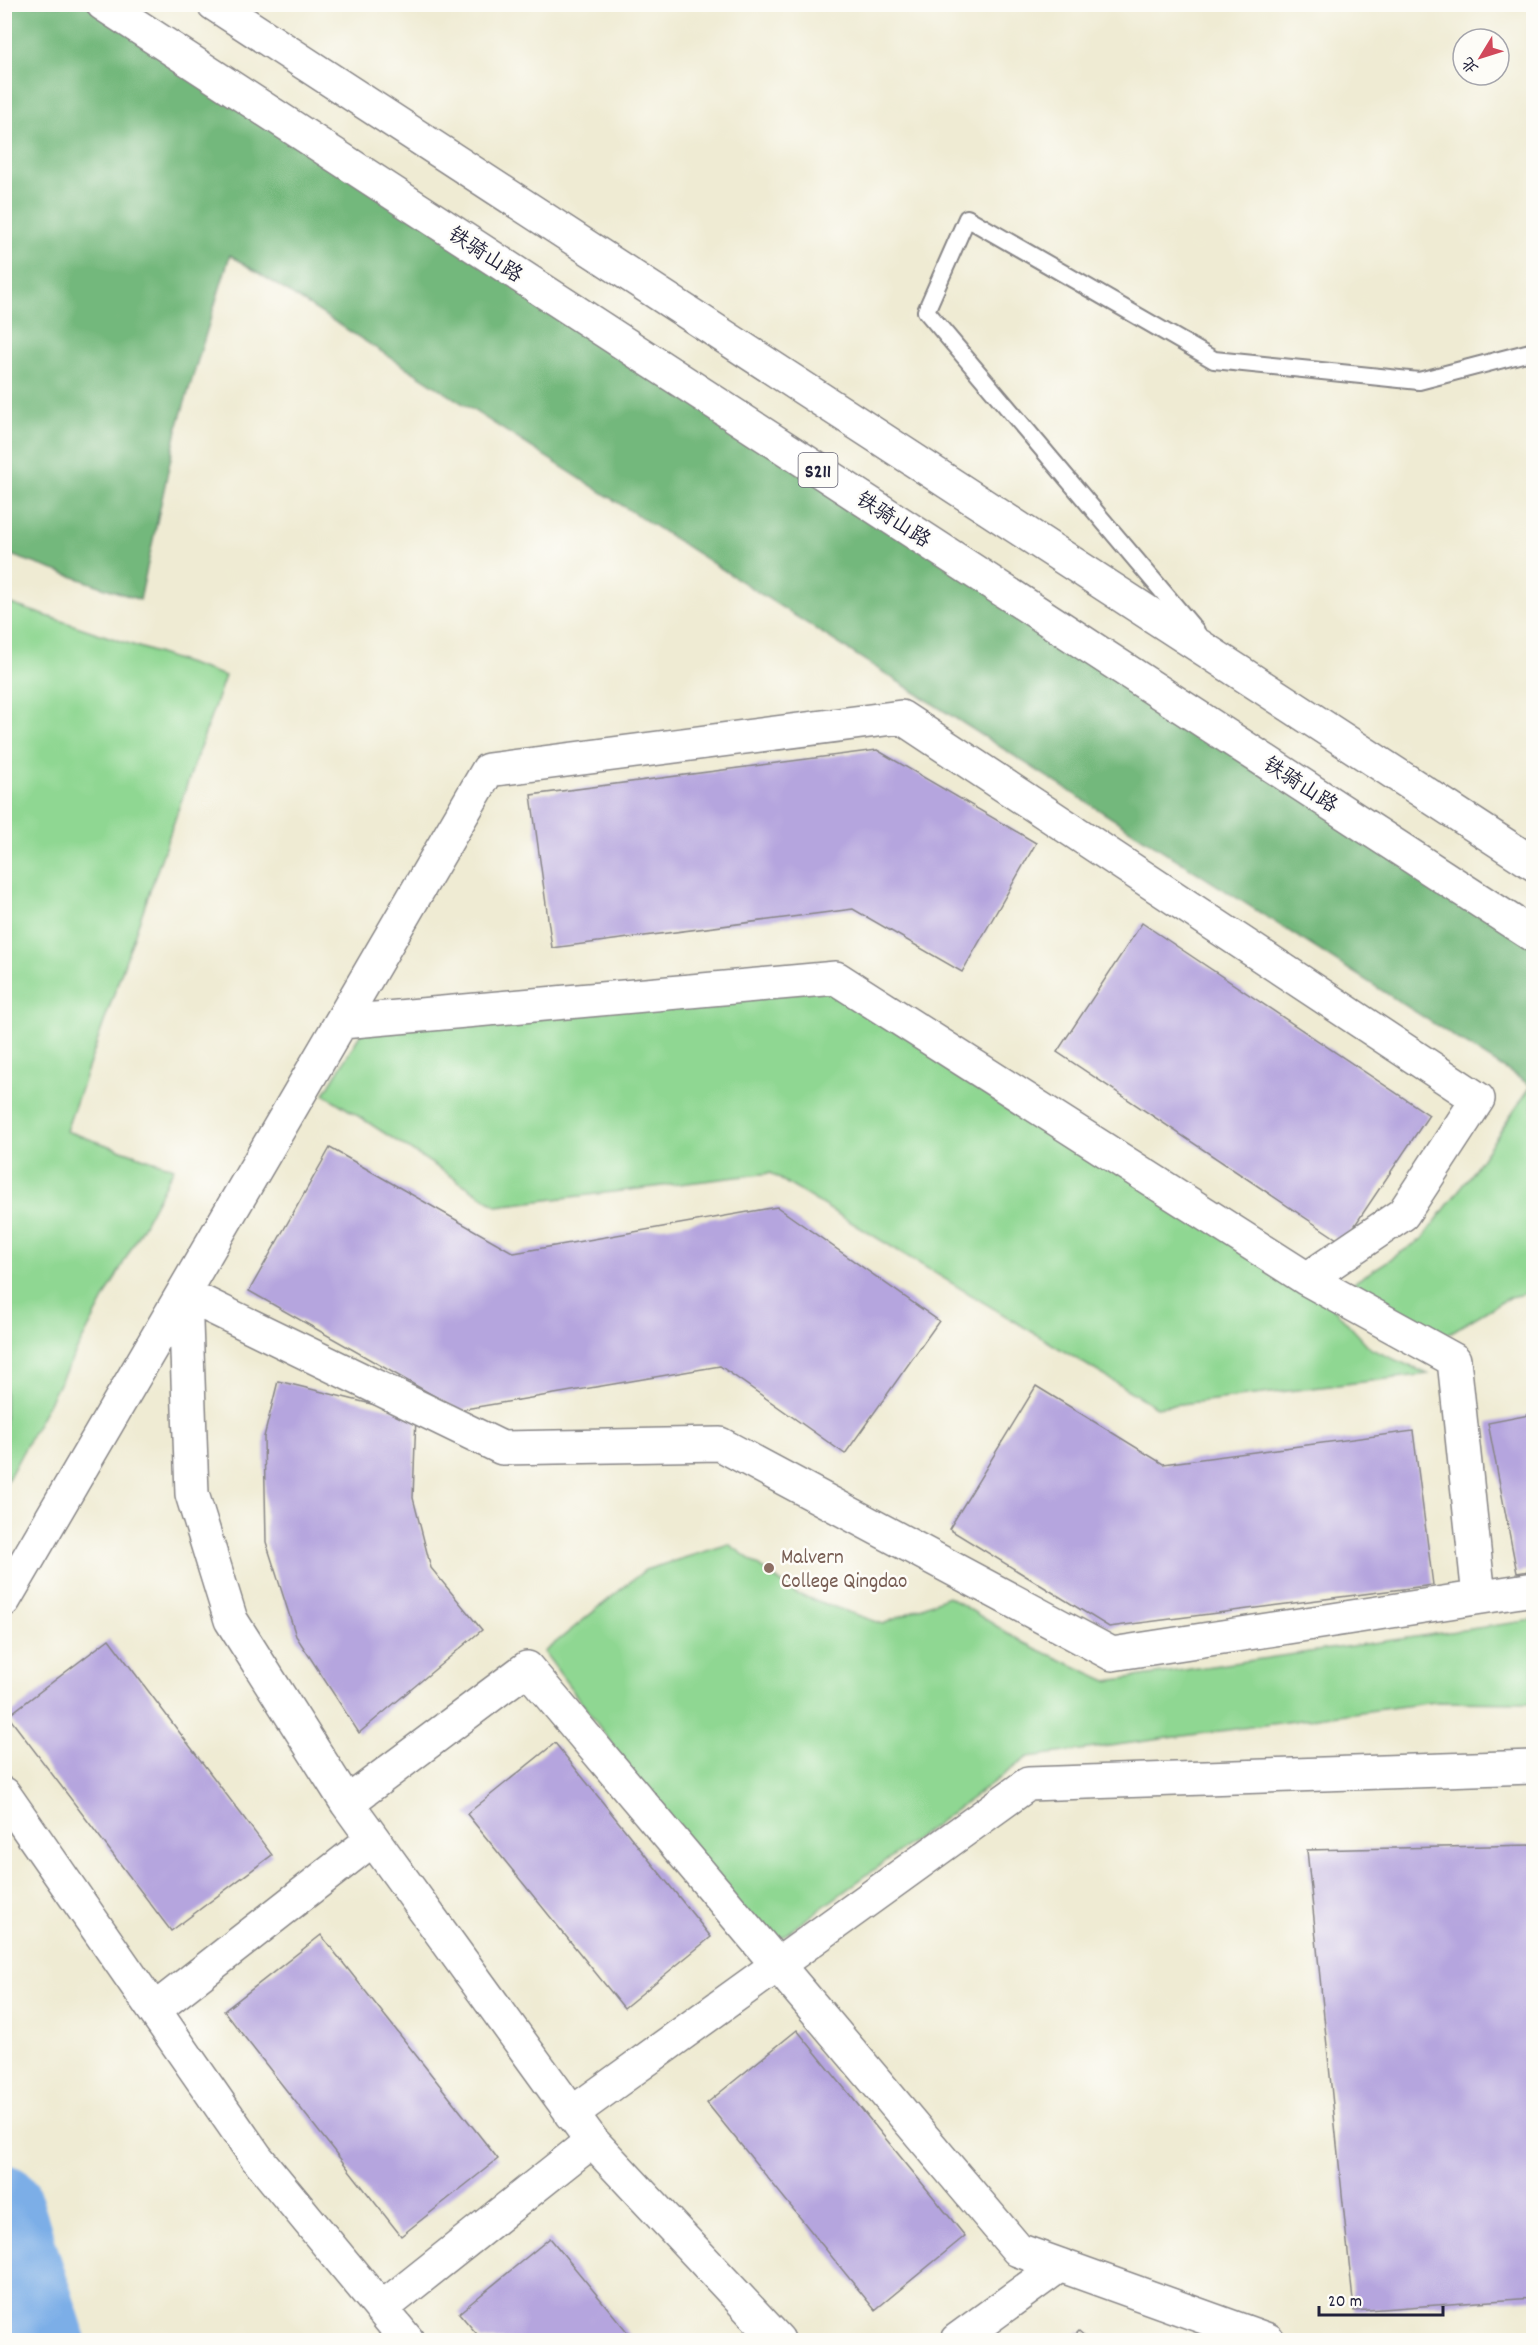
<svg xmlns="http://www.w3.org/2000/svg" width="1538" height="2345" font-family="Dekko,'LXGW WenKai TC',sans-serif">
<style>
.green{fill:#8fd792;stroke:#587c66;stroke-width:1.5}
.forest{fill:#73b87c;stroke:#4a6d5c;stroke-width:1.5}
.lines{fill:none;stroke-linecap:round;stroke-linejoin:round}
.river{stroke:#7baee7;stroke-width:75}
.building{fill:#b5a5de}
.service-casing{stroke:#888687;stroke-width:20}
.minor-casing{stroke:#888687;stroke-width:36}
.primary-casing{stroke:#888687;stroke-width:36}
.service{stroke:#fff;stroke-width:16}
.minor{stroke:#fff;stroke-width:33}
.primary{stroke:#fff;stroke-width:33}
.education-dot{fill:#8d6e63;stroke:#fdfcf7;stroke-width:2}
.labels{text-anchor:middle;stroke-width:5;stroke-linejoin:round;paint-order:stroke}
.shield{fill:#fdfcf7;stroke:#646373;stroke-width:1.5}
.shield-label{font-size:20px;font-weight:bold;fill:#22223b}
.street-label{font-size:21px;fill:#22223b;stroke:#fdfcf7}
.education-label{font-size:21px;fill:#785e54;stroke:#fdfcf7;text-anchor:start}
</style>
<rect width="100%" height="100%" fill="#fdfcf7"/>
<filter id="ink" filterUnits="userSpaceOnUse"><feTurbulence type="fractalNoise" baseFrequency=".0167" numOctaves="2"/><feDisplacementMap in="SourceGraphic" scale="12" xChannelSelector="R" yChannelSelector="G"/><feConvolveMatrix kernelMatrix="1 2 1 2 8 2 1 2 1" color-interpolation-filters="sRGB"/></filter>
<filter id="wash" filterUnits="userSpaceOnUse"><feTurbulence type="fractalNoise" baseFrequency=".008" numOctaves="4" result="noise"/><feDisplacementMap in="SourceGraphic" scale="24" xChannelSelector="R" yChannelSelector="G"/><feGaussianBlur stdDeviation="1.35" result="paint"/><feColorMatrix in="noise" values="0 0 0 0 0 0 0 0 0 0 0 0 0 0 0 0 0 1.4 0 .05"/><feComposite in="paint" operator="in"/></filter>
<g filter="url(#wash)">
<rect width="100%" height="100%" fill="#efebd3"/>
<!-- green -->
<path class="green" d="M5 602 225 676 66 1131 174 1168 5 1485Z
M836 978 1307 1279 1371 1349 1428 1374 1156 1407 770 1173 497 1206 324 1094 366 1025Z
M1531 1086 1533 1087V1292L1510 1297 1438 1340 1405 1332 1353 1283 1422 1239 1471 1174Z
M729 1544 797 1594 883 1624 948 1596 1024 1643 1107 1681 1533 1620V1703L1435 1702 1028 1757 764 1950 544 1652 645 1570Z"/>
<!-- forest -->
<path class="forest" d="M5 5H103L1533 936V1087L230 255 178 425 140 600 5 553Z"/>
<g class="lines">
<!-- river -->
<path class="river" d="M4 2202 48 2340"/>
</g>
<g id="blocks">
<!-- building -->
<path class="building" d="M877 750 1036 843 962 972 853 909 552 948 531 795Z
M1142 923 1429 1115 1343 1243 1057 1052Z
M330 1148 514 1253 777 1207 939 1321 845 1454 720 1366 459 1410 249 1291Z
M278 1381 416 1415 413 1498 431 1568 482 1630 359 1733 296 1636 266 1542 264 1437Z
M1036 1386 1163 1464 1413 1431 1433 1585 1109 1627 949 1529Z
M1534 1414V1570L1517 1573 1488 1423Z
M109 1639 272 1855 171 1931 8 1716Z
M555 1743 711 1937 624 2008 467 1814Z
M1534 1845V2298L1354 2311 1307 1850Z
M321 1935 498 2159 401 2236 224 2011Z
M797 2030 965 2236 875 2310 707 2103Z
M550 2238 634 2340H482L459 2313Z
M1079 2331 1089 2340H1070Z"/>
</g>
</g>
<g filter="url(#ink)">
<use href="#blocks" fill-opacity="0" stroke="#888687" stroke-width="1.5"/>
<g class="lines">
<!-- service casing -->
<g class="service-casing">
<path id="service" d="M1196 631 926 311 967 218 1214 360 1419 381 1534 351"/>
</g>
<!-- minor casing -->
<g class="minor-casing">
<path id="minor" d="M1307 1279 1454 1360 1479 1597
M4 1600 488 770 901 717 1478 1099 1403 1214 1307 1279 836 978 342 1022
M4 1794 256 2157 407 2340
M347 1803 527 1668 1018 2250 1268 2340
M154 2010 373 1839
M571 2114 1028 1784 1534 1767
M381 2309 592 2141
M778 2340 592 2141 347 1803 231 1620 192 1494 185 1294 502 1448 720 1444 1112 1654 1534 1589
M957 2340 1060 2265"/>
</g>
<!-- primary casing -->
<g class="primary-casing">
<path id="primary" d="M103 4 1534 936
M214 4 1534 864"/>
</g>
<!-- service -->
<use href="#service" class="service"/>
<!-- minor -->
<use href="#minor" class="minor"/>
<!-- primary -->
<use href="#primary" class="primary"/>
</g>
</g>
<!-- markers -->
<circle class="education-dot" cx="769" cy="1568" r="6"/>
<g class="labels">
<!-- shield labels -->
<rect class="shield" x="798.5" y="453" width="39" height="34" rx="4.5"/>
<g class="shield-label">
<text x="818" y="477">S211</text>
</g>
<!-- street labels -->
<g class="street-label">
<text transform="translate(486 254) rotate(33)" y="7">铁骑山路</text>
<text transform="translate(894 519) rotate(33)" y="7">铁骑山路</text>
<text transform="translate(1301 784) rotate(33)" y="7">铁骑山路</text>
</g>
<!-- education labels -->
<g class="education-label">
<text x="781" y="1563">Malvern<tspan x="781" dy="24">College Qingdao</tspan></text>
</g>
</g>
<!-- margin -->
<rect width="1538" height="2345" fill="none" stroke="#fdfcf7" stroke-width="24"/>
<!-- north arrow -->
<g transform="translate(1481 57) rotate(232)"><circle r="28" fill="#fdfcf7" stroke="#a5a5ac" stroke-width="1.5"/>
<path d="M0-4.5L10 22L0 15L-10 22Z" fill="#d1495b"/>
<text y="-9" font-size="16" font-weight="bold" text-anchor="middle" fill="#22223b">北</text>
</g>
<!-- scale -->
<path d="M1319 2306v9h124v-9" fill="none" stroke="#22223b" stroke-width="3"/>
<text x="1328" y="2306" font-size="18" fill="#22223b" stroke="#fdfcf7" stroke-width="4.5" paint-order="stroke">20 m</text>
</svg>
